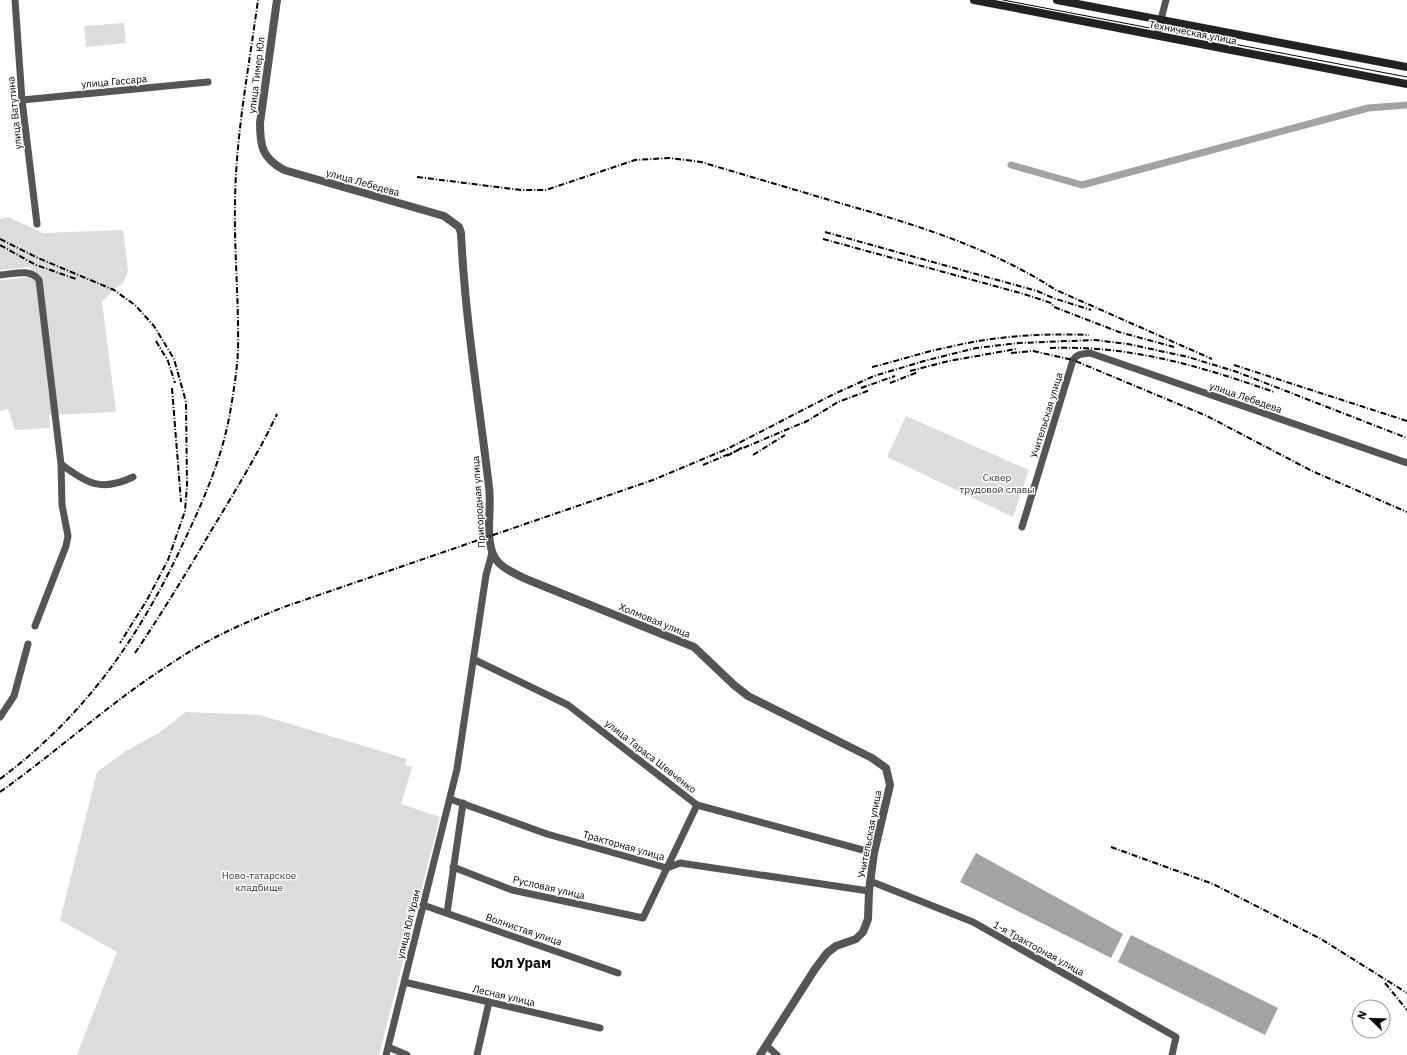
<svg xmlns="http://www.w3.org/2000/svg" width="1407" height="1055" font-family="'IBM Plex Sans',sans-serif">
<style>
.green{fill:#dcdcdc}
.water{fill:#a3a3a3}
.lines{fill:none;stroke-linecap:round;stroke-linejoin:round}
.canal{stroke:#a3a3a3;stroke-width:7}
.minor{stroke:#555;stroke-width:7}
.tertiary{stroke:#555;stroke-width:8}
.secondary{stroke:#222;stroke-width:8}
.tram{stroke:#000;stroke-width:1}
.rail{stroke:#000;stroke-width:2;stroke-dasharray:6 2 1 2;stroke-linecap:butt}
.labels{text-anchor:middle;stroke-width:3;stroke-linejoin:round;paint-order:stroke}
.street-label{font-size:10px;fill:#000;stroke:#fff}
.park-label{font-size:10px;fill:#333;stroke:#fff}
.district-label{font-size:14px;font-weight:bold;fill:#000;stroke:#fff}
</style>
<rect width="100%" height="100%" fill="#fff"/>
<!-- green -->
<path class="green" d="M124 23 126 43 86 47 84 26Z
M8 217 43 233 123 230 128 271 123 283 113 290 102 302 116 412 49 415 50 428 15 430 8 409 0 411V280L32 277 30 267 0 270V219Z
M906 416 1029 470 1013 517 887 457Z
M186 712 260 715 407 759 405 765 412 767 401 804 440 817 379 1055H77L117 952 60 920 97 772 126 751 159 733Z"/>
<!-- water -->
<path class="water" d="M976 853 1123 934 1111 958 960 882Z
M1131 935 1278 1008 1265 1035 1118 962Z"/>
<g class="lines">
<!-- canal -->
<path class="canal" d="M1011 165 1082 185 1368 108 1407 105"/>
<!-- minor -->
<path class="minor" d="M15 0 22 100 37 224
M1157 35 1166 0
M22 100 208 82
M0 275C14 274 30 268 39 280L61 464 62 505 68 536 66 546 35 626
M61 464C87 484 102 492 133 477
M1022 527 1073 360C1078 353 1082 354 1090 353L1407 463
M475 660 568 705 697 805 874 853
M0 717 14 696 28 644
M450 799 547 834 667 868 680 863 869 891
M453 867 512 890 643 918 697 805
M870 881 973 922 1176 1037 1172 1055
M423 905 618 973
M447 913 463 803
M404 982 600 1028
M766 1045 777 1055
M388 1047 407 1055
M386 1055 457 769 486 575 492 553
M477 1055 489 1002"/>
<!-- tertiary -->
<path class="tertiary" d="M277 0 260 123C260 146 262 158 284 170L444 216 459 227 461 233C465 319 479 402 489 487 492 508 485 534 493 554 498 567 514 573 526 579L694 647 734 685 748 696 872 758 886 768 890 785 874 853 869 891 868 919 863 932 856 939 836 946 827 953 815 969 760 1055"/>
<!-- secondary -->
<path class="secondary" d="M974 0 1407 84
M1057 0 1407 67"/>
<!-- tram -->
<path class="tram" d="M1003 0 1407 77"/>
<!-- rail -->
<path class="rail" d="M417 177 521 190H546L635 160 670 158 701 162C748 176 796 190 843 204 917 225 991 248 1056 290L1212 359
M825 232 1037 291 1053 298 1091 310
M0 239 38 258 114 290 135 305 154 326 174 359 186 402 187 485 185 511 168 560 147 600 120 643
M823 239 1024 294 1051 303 1054 307 1119 332 1174 347
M0 245 36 265 76 279
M156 341 168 361 175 383
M1050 348C1130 345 1200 366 1274 392
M1011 353 1033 351 1073 360 1207 416 1312 471 1407 512
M1234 365 1407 421
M872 367C898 361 923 352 949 347 995 336 1042 333 1089 335
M910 371 949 361 1016 349
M890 383 918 372
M172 388 181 502
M861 388 895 376
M804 423 838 402 870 390
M753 455 785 435
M727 456 743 447
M703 465 807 421
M135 653C162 613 187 572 211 531 234 493 258 454 277 414
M0 779C88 713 141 635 186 537 206 495 224 452 231 407 234 389 237 370 238 351 239 301 234 251 235 201 236 133 249 67 258 0
M0 792C59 750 113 700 175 661 209 638 246 622 284 607L653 480 727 449 834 394 874 376 924 361 976 348 1019 343 1095 340 1128 344 1188 357 1237 372 1407 438
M1111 847 1213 884 1321 939 1407 993
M1385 983 1407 1010"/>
</g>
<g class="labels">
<!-- street labels -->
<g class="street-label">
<text transform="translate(1193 32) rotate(11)" y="4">Техническая улица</text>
<text transform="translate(256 75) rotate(-83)" y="4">улица Тимер Юл</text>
<text transform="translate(114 81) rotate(-5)" y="4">улица Гассара</text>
<text transform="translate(14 113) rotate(-96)" y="4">улица Ватутина</text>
<text transform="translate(363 182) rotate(16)" y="4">улица Лебедева</text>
<text transform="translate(1246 397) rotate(19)" y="4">улица Лебедева</text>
<text transform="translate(1046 415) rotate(-73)" y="4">Учительская улица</text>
<text transform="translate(478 502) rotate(-94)" y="4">Пригородная улица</text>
<text transform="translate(655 620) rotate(22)" y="4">Холмовая улица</text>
<text transform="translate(651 756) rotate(38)" y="4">улица Тараса Шевченко</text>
<text transform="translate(869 834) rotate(-79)" y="4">Учительская улица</text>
<text transform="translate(624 845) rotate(16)" y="4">Тракторная улица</text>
<text transform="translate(549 887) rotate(13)" y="4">Русловая улица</text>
<text transform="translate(408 924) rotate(-76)" y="4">улица Юл Урам</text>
<text transform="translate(524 929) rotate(19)" y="4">Волнистая улица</text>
<text transform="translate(1039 948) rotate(29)" y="4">1-я Тракторная улица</text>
<text transform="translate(504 995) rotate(13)" y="4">Лесная улица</text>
</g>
<!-- park labels -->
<g class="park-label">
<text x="997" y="481">Сквер<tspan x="997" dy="12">трудовой славы</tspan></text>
<text x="259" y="879">Ново-татарское<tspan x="259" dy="12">кладбище</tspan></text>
</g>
<!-- district labels -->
<g class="district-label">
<text x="521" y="968">Юл Урам</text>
</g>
</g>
<!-- north arrow -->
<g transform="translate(1371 1019) rotate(293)"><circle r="19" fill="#ffffff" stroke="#999999"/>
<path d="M0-3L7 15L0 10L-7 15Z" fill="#000000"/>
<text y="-6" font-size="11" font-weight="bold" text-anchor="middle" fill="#000000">N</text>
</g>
</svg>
